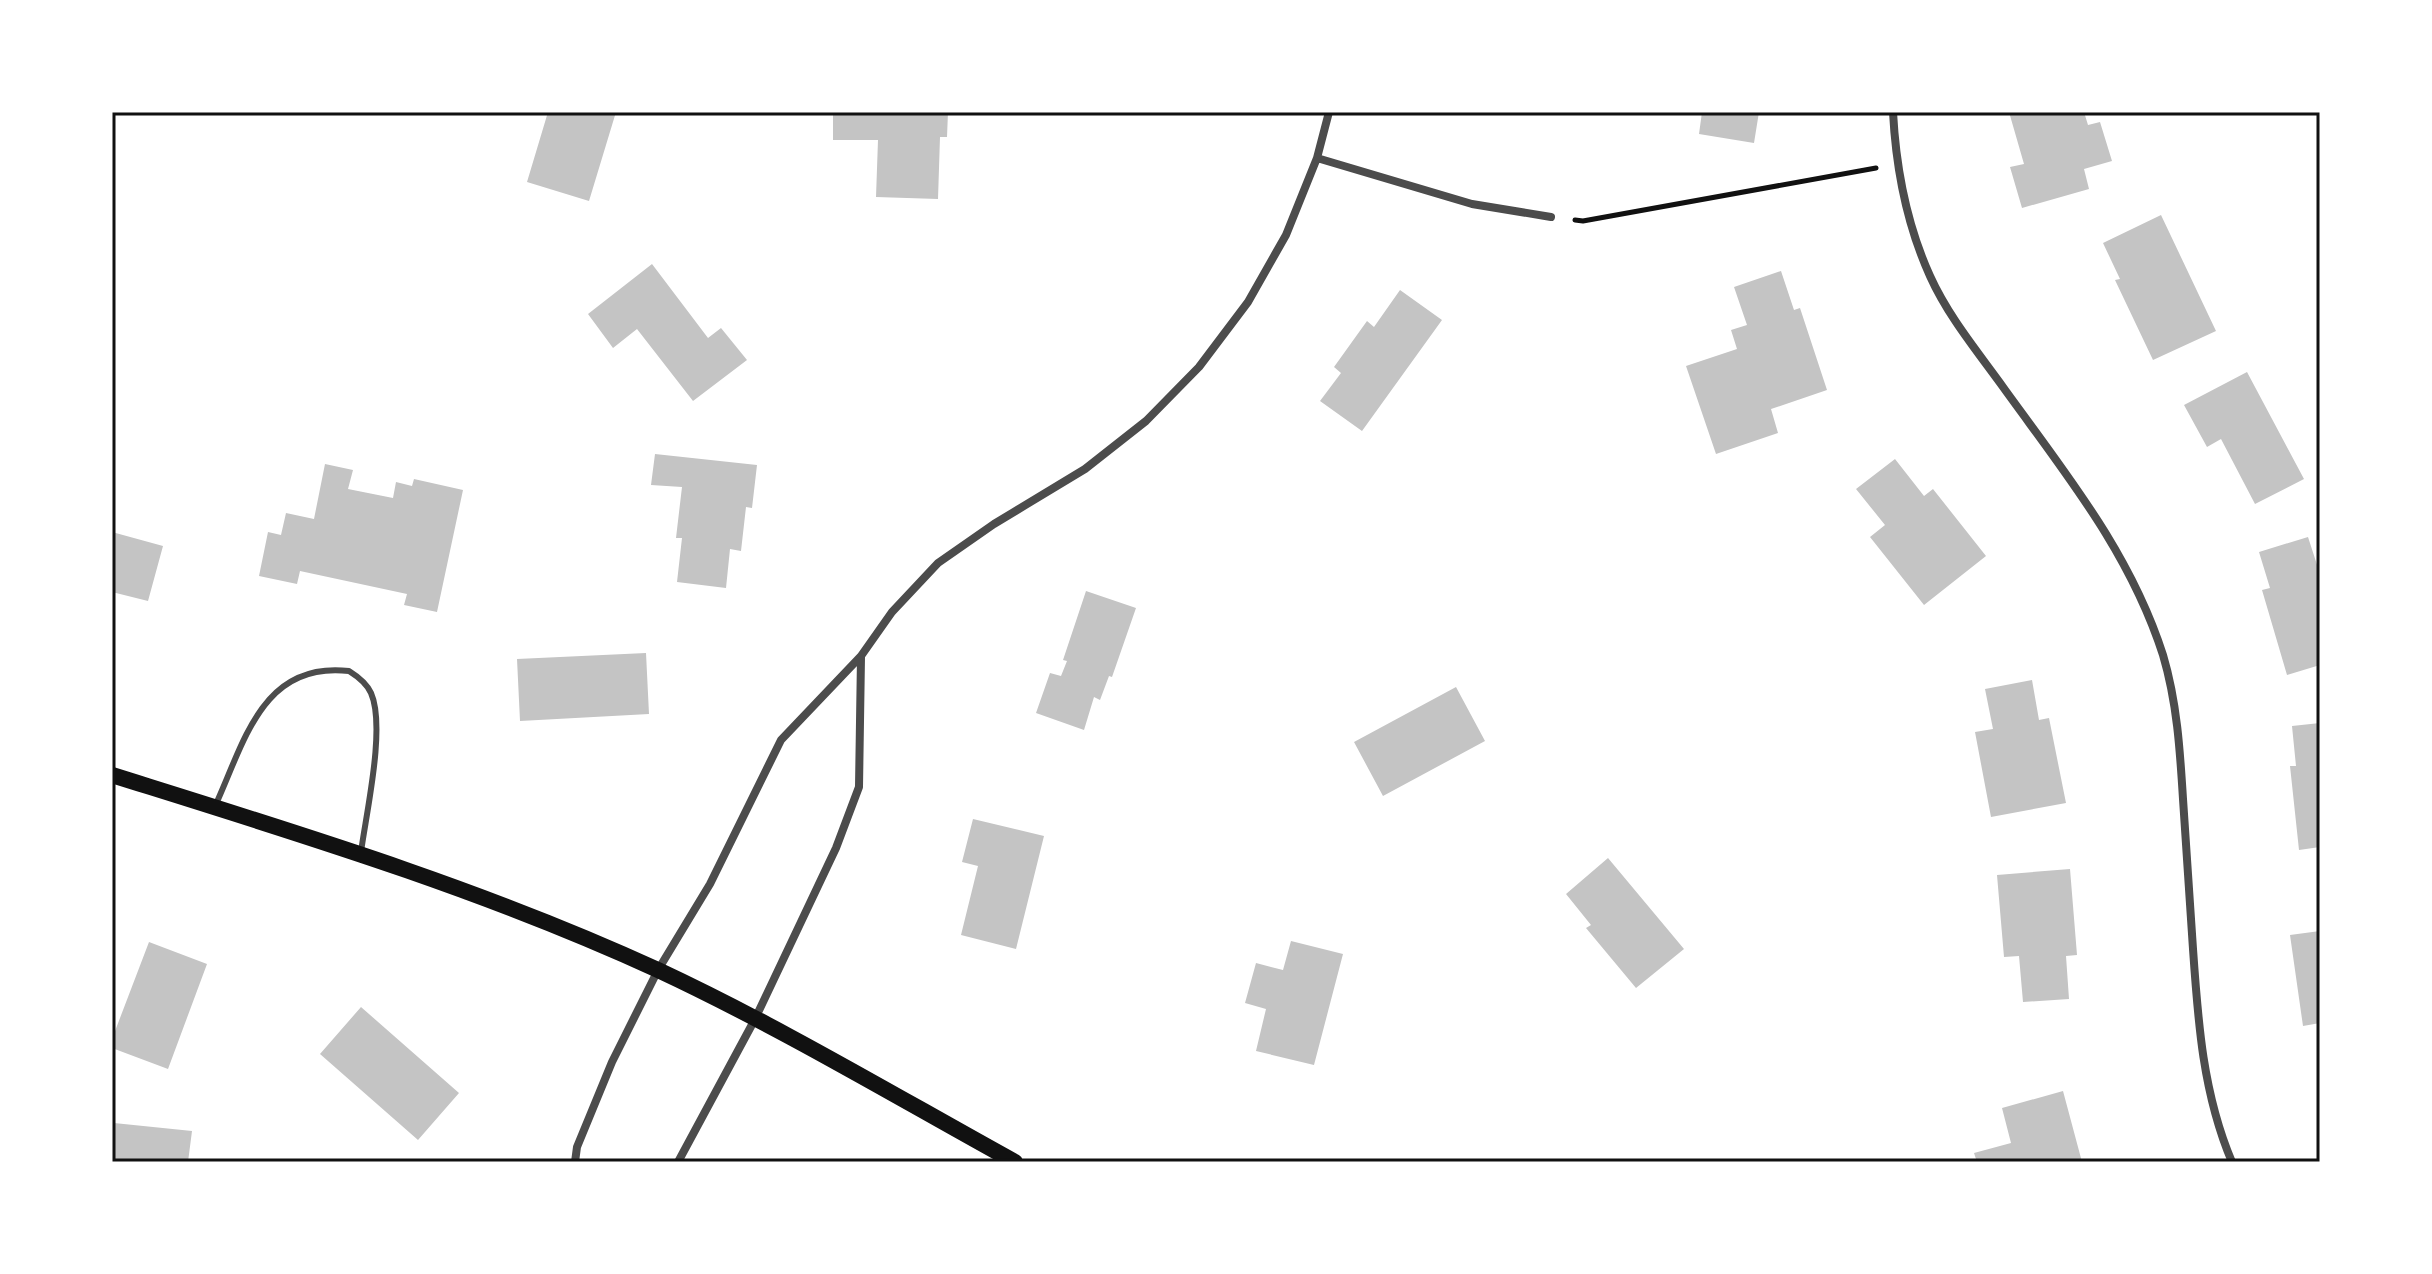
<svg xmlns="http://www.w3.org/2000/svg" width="2432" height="1274" font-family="Karla,sans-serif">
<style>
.building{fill:#c4c4c4}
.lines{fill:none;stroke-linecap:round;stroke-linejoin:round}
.path{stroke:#111;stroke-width:5}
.service{stroke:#4c4c4c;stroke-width:6}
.minor{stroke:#4c4c4c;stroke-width:8}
.secondary{stroke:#111;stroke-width:16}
.neatline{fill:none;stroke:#111;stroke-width:3}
</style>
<rect width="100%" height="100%" fill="#fff"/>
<!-- building -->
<path class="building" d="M548 112H616L589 201 527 182Z
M833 112H948L947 137H940L938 199 876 197 878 140H833Z
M1702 112H1759L1754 143 1699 134Z
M2009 112H2084L2088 125 2100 122 2112 161 2084 169 2089 189 2022 208 2010 167 2024 164Z
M2161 215 2216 331 2153 360 2115 280 2120 279 2103 243Z
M652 264 708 338 721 328 747 360 693 401 637 329 613 348 588 314Z
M1781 271 1794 310 1800 308 1827 390 1771 409 1778 433 1716 454 1686 366 1737 349 1731 330 1747 325 1734 287Z
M1400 290 1442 320 1362 431 1320 401 1341 373 1334 367 1367 321 1374 327Z
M2247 372 2304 479 2255 504 2221 439 2207 447 2184 405Z
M655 454 757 465 752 508 746 507 741 551 730 549 726 588 677 582 682 538H676L682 487 651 485Z
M1895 459 1924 496 1933 489 1986 556 1924 605 1870 537 1885 525 1856 489Z
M325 464 353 470 348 489 393 498 396 482 412 486 414 479 463 490 437 612 404 605 407 594 300 571 297 584 259 576 268 532 281 535 286 513 314 519Z
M112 532 163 546 148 601 112 592Z
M2308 537 2320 574V665L2287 675 2262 590 2270 588 2259 552Z
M1086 591 1136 608 1112 677 1109 676 1100 700 1094 697 1084 730 1036 713 1050 673 1061 676 1067 661 1063 660Z
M646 653 649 714 520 721 517 659Z
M2032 680 2039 720 2049 718 2066 803 1991 817 1975 732 1993 729 1985 689Z
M1456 687 1485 741 1383 796 1354 742Z
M2320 723V847L2299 850 2290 766H2296L2292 726Z
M973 819 1044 836 1016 949 961 935 978 866 962 862Z
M1608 858 1684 949 1636 988 1586 928 1591 925 1566 894Z
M2070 869 2077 955 2066 956 2069 999 2023 1002 2019 956 2004 957 1997 875Z
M2320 931V1023L2303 1026 2290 935Z
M1291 941 1343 954 1314 1065 1256 1051 1266 1009 1245 1003 1256 963 1283 970Z
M149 942 207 964 168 1069 112 1048V1039Z
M361 1007 459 1093 418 1140 320 1054Z
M2063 1091 2082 1162H1977L1974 1153 2011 1143 2002 1108Z
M114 1123 192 1131 188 1162H112Z"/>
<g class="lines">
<!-- path -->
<path class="path" d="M1575 220 1583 221 1876 168"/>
<!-- service -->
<path class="service" d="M216 804C245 740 263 661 349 671 357 676 367 684 371 693 386 727 366 814 361 852"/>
<!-- minor -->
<path class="minor" d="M1893 112C1896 169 1906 223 1930 276 1948 316 1977 351 2003 387 2065 473 2130 552 2163 655 2177 702 2180 750 2183 799 2186 849 2190 899 2193 949 2198 1022 2203 1094 2232 1162
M1317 158 1472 204 1551 217
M575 1162 577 1147 612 1062 658 970 710 884 781 740 861 656 892 612 938 563 994 524 1085 469 1146 421 1199 367 1248 302 1286 235 1317 158 1329 112
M678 1162 755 1019 836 848 859 787 861 657"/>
<!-- secondary -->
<path class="secondary" d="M112 775C297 833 482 889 658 970 780 1027 897 1097 1015 1162"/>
</g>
<!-- border -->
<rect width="2432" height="1274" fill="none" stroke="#ffffff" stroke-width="228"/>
<rect x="114" y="114" width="2204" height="1046" class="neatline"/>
</svg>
